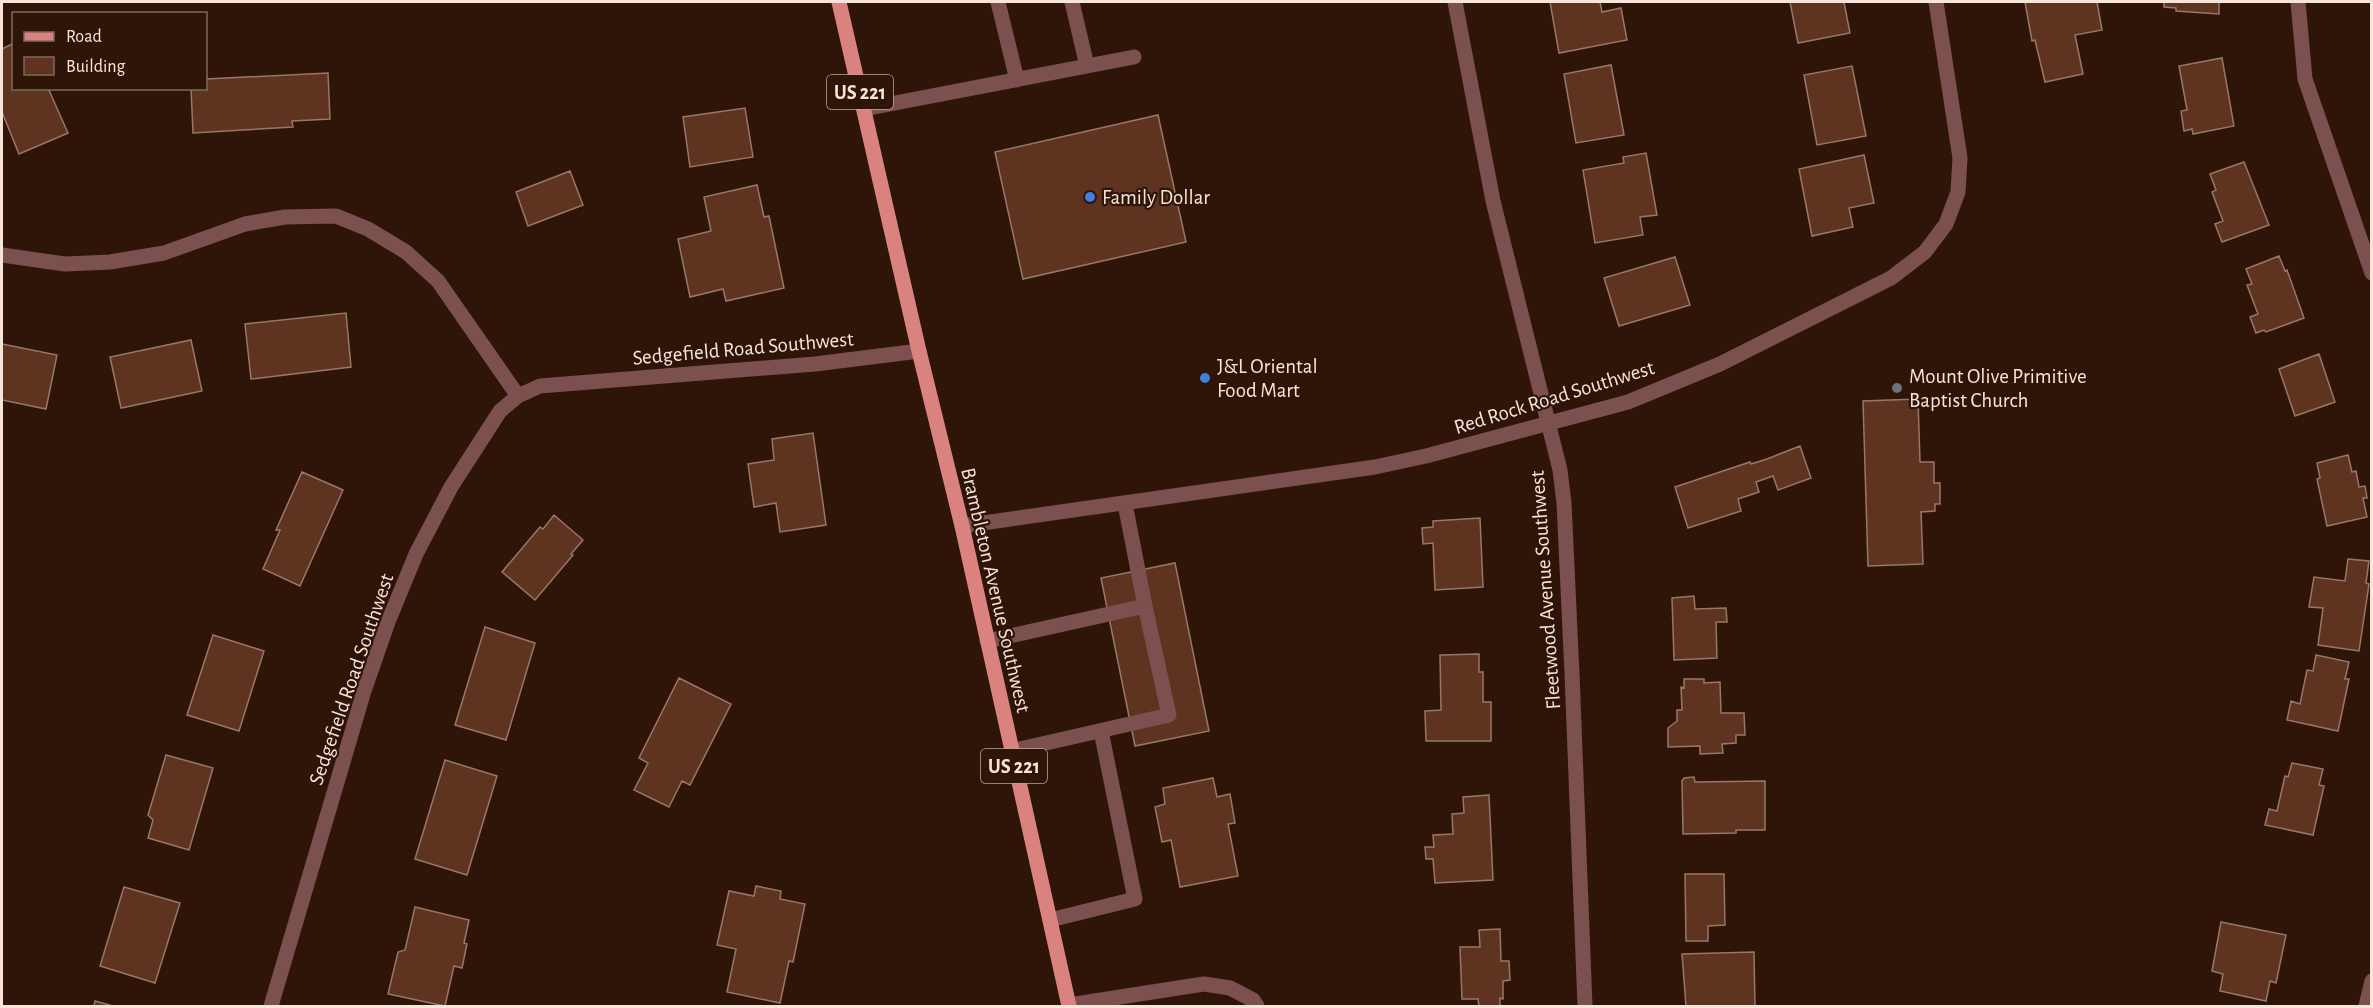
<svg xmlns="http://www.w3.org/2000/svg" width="2373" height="1008" font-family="'Alegreya Sans',sans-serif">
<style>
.building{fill:#5e3420;stroke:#987768;stroke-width:1.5}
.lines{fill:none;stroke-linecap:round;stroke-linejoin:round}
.lane{stroke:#7b504f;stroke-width:15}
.street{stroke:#7b504f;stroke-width:15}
.primary{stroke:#da8280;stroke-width:15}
.shop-dot{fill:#3f7fe0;stroke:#2f1508;stroke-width:2}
.worship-dot{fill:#6b7280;stroke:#2f1508;stroke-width:2}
.labels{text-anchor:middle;stroke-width:4.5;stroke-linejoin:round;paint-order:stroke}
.shield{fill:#2f1508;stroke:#bba69c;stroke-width:1.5}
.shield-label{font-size:20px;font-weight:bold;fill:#f7e4db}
.poi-label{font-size:21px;fill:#f7e4db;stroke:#2f1508;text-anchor:start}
.street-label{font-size:21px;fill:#f7e4db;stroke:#2f1508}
</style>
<rect width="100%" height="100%" fill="#2f1508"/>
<!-- building -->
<path class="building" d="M1550 2H1600L1602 12 1621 8 1627 40 1559 53Z
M1790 2H1844L1850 33 1798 43Z
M2025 2H2097L2102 30 2075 35 2083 74 2045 82 2035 40 2032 41Z
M2164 2H2219V14L2176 11V8L2164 7Z
M14 43V88H48L68 133 19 154 2 112V49Z
M2222 58 2234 126 2193 134 2192 129 2184 131 2181 111 2187 110 2179 66Z
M1611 65 1624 135 1576 143 1564 74Z
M1852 66 1866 136 1817 145 1804 75Z
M328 73 330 119 292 121 293 127 193 133 191 88H206V79Z
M745 108 753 157 690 167 683 117Z
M1158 115 1186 242 1023 279 995 152Z
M1646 153 1657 215 1640 217 1643 235 1595 243 1583 170 1624 163 1623 157Z
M1864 155 1874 203 1849 208 1853 227 1812 236 1799 169Z
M2244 162 2269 225 2222 242 2215 224 2223 221 2212 192 2216 190 2210 174Z
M570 171 583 205 528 226 516 192Z
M757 185 764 217 769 216 784 288 726 301 723 289 690 297 678 239 711 231 704 197Z
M2279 256 2285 271 2287 270 2304 318 2266 332 2264 330 2256 333 2250 317 2258 314 2247 285 2252 284 2246 269Z
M1675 257 1690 305 1619 326 1604 278Z
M346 313 351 367 251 379 245 324Z
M191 340 202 391 121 408 110 357Z
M2 344 57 355 46 409 2 400Z
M2319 354 2335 402 2295 416 2279 369Z
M1918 399 1920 462H1934V483H1940V504H1935V511L1921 512 1923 564 1868 566 1863 401Z
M813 433 826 525 780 532 776 503 754 507 748 464 774 460 772 439Z
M1800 446 1811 478 1778 490 1773 476 1756 482 1759 492 1738 499 1741 511 1688 528 1675 487 1750 462 1751 464 1767 459Z
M2348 455 2352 472 2356 471 2359 487 2365 486 2367 498H2363L2367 517 2327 526 2317 479 2320 478 2317 463Z
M302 472 343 490 300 586 263 569 280 530H276Z
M554 515 583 540 571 554 573 555 535 600 502 572 540 527 543 529Z
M1480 518 1483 587 1435 590 1433 543 1423 544 1422 528 1433 527V521Z
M2348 559 2369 561 2366 583 2369 584 2359 651 2318 645 2323 608 2309 607 2314 577 2345 581Z
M1175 563 1209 731 1135 746 1101 578Z
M1694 596 1695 609 1726 608 1727 622H1716L1717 658 1674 660 1672 598Z
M485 627 535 643 506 740 455 725Z
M213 635 264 651 239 731 187 715Z
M1479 654V672H1483V702H1491V741H1426L1425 711 1441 710 1440 655Z
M2316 655 2349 662 2345 679H2349L2338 731 2287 720 2291 701 2300 704 2307 670 2313 671Z
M679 678 731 704 690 785 682 781 669 807 634 790 648 763 639 758Z
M1684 679H1704V683L1720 682 1721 713H1744L1745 735H1736V743L1722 744 1723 753 1700 754V746L1668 747V728L1677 721V710H1682L1681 687 1684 688Z
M166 755 213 768 189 850 148 838 153 820 148 815Z
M445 760 497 776 467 875 415 859Z
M2292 763 2323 769 2319 785 2324 786 2313 835 2265 825 2269 809 2277 811 2285 776 2288 777Z
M1694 777 1695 782 1765 781V830H1736V833L1683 834 1682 781 1684 778Z
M1213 778 1217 797 1230 794 1235 823 1228 824 1238 876 1180 887 1171 840 1162 842 1155 807 1165 804 1163 788Z
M1489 795 1493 880 1435 883 1433 859H1426L1425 847H1434L1433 835 1453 834 1452 814 1464 813 1463 797Z
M1685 874H1724L1725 925 1708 926V941H1686Z
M756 886 781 891 780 899 805 904 793 962 789 961 780 1003 727 992 736 949 717 945 729 891 754 896Z
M124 887 180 903 155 983 100 966Z
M415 907 469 920 464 943 467 944 462 968 454 966 445 1006 388 994 398 952 405 950Z
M2221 922 2286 935 2276 983 2270 981 2266 1001 2220 991 2223 974 2212 971Z
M1500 929 1501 961H1509L1510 980 1503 981V999L1500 998V1005L1502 1006H1479L1478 999H1462L1460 947H1480L1479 930Z
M1754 952 1755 1006H1686L1682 954Z
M95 1001 113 1006H94Z"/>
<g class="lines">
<!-- lane -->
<path class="lane" d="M998 2 1017 80
M1072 2 1087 66
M864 109 1134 57
M1125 504 1145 606
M987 641 1145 606 1169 715 1011 751
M1050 920 1135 899 1101 731
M1069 1005 1204 984 1230 988 1253 1000 1257 1006"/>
<!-- street -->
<path class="street" d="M1455 2 1493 201 1560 470 1564 503 1572 674 1585 1006
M2298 2 2305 79 2372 273
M2 255 65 264 110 262 164 253 245 224 285 217 336 216 368 229 406 252 438 281 518 396
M962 526 1375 467 1426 456 1628 402 1720 364 1891 278 1925 252 1946 224 1958 192 1960 158 1936 2
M271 1006 364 691 388 622 416 554 451 487 500 411 518 396 540 386 815 364 919 351
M2366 1006 2372 981"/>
<!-- primary -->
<path class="primary" d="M839 2 919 351 962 526 1069 1006"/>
</g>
<!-- markers -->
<g class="shop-dot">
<circle cx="1090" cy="197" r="6"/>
<circle cx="1205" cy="378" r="6"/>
</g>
<circle class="worship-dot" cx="1897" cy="388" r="6"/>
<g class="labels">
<!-- shield labels -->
<g class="shield">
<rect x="827" y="75" width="66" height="34" rx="4.5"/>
<rect x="981" y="749" width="66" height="34" rx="4.5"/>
</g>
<g class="shield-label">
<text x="860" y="99">US 221</text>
<text x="1014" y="773">US 221</text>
</g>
<!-- poi labels -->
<g class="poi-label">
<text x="1102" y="204">Family Dollar</text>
<text x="1217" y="373">J&amp;L Oriental<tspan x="1217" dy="24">Food Mart</tspan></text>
<text x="1909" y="383">Mount Olive Primitive<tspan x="1909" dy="24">Baptist Church</tspan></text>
</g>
<!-- street labels -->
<g class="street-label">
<text transform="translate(743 348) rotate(-5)" y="7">Sedgefield Road Southwest</text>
<text transform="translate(1554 397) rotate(-17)" y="7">Red Rock Road Southwest</text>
<text transform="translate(996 590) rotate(77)" y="7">Brambleton Avenue Southwest</text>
<text transform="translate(1545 590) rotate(-94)" y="7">Fleetwood Avenue Southwest</text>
<text transform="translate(351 679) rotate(-71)" y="7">Sedgefield Road Southwest</text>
</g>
</g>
<!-- border -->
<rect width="2373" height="1008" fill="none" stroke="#f7e4db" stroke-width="6"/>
<!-- legend -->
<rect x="12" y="12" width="195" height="78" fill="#2f1508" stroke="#7f685c" stroke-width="1.5"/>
<rect x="24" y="32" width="30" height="9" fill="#da8280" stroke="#7f685c" stroke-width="1.5"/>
<text x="66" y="42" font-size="18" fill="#f7e4db">Road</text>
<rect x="24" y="57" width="30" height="18" fill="#5e3420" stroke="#7f685c" stroke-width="1.5"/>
<text x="66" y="72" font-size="18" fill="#f7e4db">Building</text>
</svg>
